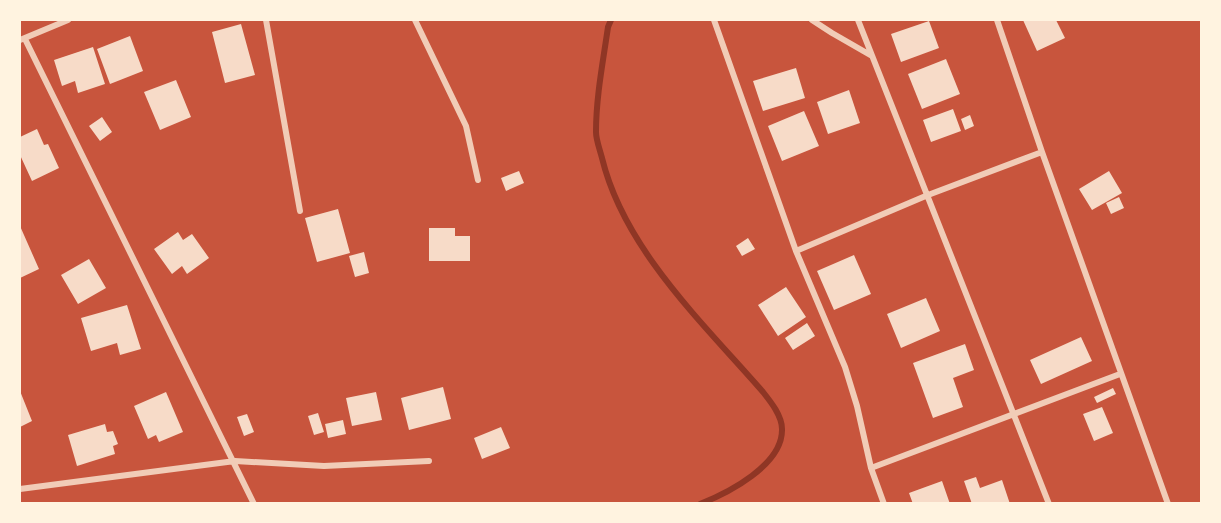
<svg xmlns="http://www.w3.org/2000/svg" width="1221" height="523" font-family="'Roboto Condensed',sans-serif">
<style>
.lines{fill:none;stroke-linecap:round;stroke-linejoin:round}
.stream{stroke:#8f3625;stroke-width:6}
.building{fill:#f7dbc8}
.minor{stroke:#f1ccb7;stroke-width:6}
</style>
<rect width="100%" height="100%" fill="#c8553d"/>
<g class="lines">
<!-- stream -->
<path class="stream" d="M611 20 608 27C603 62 596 97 596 132 596 140 600 150 602 158 624 249 703 323 763 392 771 402 782 416 782 429 783 465 728 493 700 504"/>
</g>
<!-- building -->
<path class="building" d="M1023 20H1056L1065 38 1037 51Z
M929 21 939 48 901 62 891 34Z
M241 24 255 75 225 83 212 32Z
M130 36 143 71 110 84 97 49Z
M93 47 105 84 78 93 75 81 62 86 54 60Z
M946 59 960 94 922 109 908 74Z
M796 68 805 98 763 111 753 81Z
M176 80 191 117 160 130 144 92Z
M849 90 860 123 828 134 817 102Z
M953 109 961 131 931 142 923 120Z
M804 111 819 146 782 161 768 126Z
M970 115 974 126 965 130 961 119Z
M102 117 112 132 100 141 89 126Z
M37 129 44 145 48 144 59 168 32 181 20 155V137Z
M519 171 524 183 506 191 501 178Z
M1109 171 1122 193 1092 210 1079 189Z
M1119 197 1124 208 1111 214 1106 203Z
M338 209 350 253 317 262 305 218Z
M20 226 39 269 20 278Z
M429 228H455V236H470V261H429Z
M178 232 183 240 192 234 209 258 187 274 182 266 172 274 154 249Z
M748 238 755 249 742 256 736 246Z
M364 252 369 273 355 277 349 256Z
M854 255 871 294 834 310 817 271Z
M89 259 106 288 78 304 61 275Z
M786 287 806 317 778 336 758 305Z
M926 298 940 331 901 348 887 314Z
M127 305 141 349 120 355 117 343 91 351 81 318Z
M807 323 815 336 793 350 785 338Z
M1081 337 1092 361 1041 384 1030 360Z
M965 344 974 370 953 378 963 407 933 418 913 363Z
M443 387 451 419 409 430 401 398Z
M1113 388 1116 394 1097 403 1094 397Z
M20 391 32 421 20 427Z
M166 392 183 432 159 442 156 435 148 439 134 406Z
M376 392 382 420 352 426 346 398Z
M1102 407 1113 433 1094 441 1083 414Z
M318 413 324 432 314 435 308 416Z
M247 414 254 432 244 436 237 417Z
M343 420 346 434 328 438 325 424Z
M105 424 107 432 113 431 118 444 113 446 115 454 77 466 68 435Z
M501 427 510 448 482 459 474 438Z
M976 477 980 488 1002 480 1010 504H972L964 481Z
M942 481 950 504H913L909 493Z"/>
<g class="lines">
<!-- minor -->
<path class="minor" d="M266 20 300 211
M415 20 466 126 478 180
M714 20 796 251 845 367 857 406 871 468 884 504
M812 20 832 33 872 56
M858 20 1049 504
M997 20 1042 152 1168 504
M25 39 254 504
M20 40 68 20
M796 251 928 195 1042 152
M871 468 1120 374
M20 489 235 461 324 466 429 461"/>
</g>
<!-- border -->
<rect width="1221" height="523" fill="none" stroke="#fff3e0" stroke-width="42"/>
</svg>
